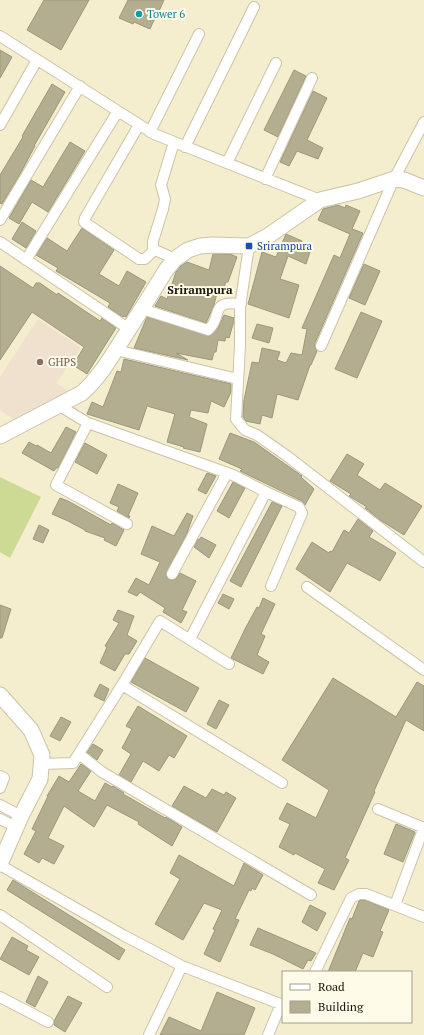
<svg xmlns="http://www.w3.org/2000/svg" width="424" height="1035" font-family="'PT Serif',serif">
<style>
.education{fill:#efe1ce}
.green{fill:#cdda93}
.building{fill:#b4ae91;stroke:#9d977b}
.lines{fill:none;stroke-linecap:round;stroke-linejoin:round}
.street-casing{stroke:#cac4a7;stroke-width:12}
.secondary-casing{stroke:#cac4a7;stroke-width:17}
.street{stroke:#fff;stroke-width:10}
.secondary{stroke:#fff;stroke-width:15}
.culture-dot{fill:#0f9aa8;stroke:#fefbe9;stroke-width:1.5}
.transit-dot{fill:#1a4fb4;stroke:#fefbe9;stroke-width:1.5}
.education-dot{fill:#8d6e63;stroke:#fefbe9;stroke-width:1.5}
.labels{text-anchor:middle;stroke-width:4;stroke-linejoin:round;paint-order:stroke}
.culture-label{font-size:11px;fill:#0d838f;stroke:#fefbe9;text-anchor:start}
.transit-label{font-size:11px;fill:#164399;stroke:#fefbe9;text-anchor:start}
.education-label{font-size:11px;fill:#785e54;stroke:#fefbe9;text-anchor:start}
.neighbourhood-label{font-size:12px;font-weight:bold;fill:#18150b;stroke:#fefbe9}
</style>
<rect width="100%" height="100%" fill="#f4eecf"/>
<!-- education -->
<path class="education" d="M38 319 81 348 56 383 71 392 13 419 0 410V377Z"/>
<!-- green -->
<path class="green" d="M0 477 41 497 10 558 0 552Z"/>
<!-- building -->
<path class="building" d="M44 0H89L61 50 27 30Z
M128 0H164L155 20H154L150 29 134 22 133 24 119 18Z
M0 50 12 57 0 78Z
M294 70 306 76 278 137 264 130Z
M52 84 65 92 34 146H35L20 174 2 204 0 203V175L23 137 22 136Z
M313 91 327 98 307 140 323 148 318 159 297 151 289 166 280 162Z
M70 142 85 151 48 212 32 202 19 224 9 218 31 180 43 187Z
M338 205 345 208 346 205 360 211 352 229 363 233 315 343V347L317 351 311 365H310L298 400 277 394 272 418 262 415 260 424 246 421 243 417 244 400 252 362 259 363 262 348 280 352 277 360 286 363 291 353 302 355 307 329 302 328 334 255 340 258 350 234 318 220 323 209Z
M22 222 36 231 26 248 12 239Z
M82 228 114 250 99 274 119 286 127 271 146 282 126 317 124 316 123 317 108 307 110 303 56 271 58 268 36 255 47 238 67 251Z
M286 234 302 241 300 244 311 249 306 264 288 256 280 279 299 285 289 318 248 304 262 252 276 257Z
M213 254H230L237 257 228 282H226L221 294 217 293 214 305 206 323 155 306 161 296 167 299 176 272 181 266 187 262 209 270Z
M364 264 380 271 365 305 349 298Z
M0 266 33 288 36 283H40L57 295 58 293 100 321 102 318 116 328 87 374 73 365 84 347 32 312 0 360Z
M361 312 382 321 357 378 335 369Z
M224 315 234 318V321L229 338 226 337 225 341 218 340 216 352H214L212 360 176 353 188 360 134 348 147 317 209 336 218 328Z
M257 324 273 328 269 343 252 338Z
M124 359 231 384V392L224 407 211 401 208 413 191 410 189 417 207 424 200 452 183 448 184 447 167 442 175 414 147 406 139 430 87 414 92 402 103 407 117 371 121 372Z
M66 427 76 432 58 468H56L54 471 22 453 29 442 36 446 37 445 51 453Z
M230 433 254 442 302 476 301 477 314 489 305 505 302 501 240 471 242 469 219 459Z
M85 443 107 455 97 474 75 462Z
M347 454 364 464 357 475 380 490 385 483 422 506 404 535 380 520 365 508 367 507 349 496 351 494 330 481Z
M207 473 216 476 206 494 198 490Z
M233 482 245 488 229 518 217 511Z
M118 484 138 493 128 516H130L129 518 117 511 119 507 110 503Z
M60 498 68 501 111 525 112 523 124 530 116 546 104 540 105 538 85 531V530L68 521 52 514Z
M272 502 282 506 241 587 230 581Z
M187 513 193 516 187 533 166 574 167 578 172 580 176 579 180 573 196 581 182 610 187 612 181 623 163 612 165 608 140 592 137 596 128 592 136 578 149 585 160 562 141 554 152 526 174 536Z
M358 519 373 531 369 537 396 553 380 581 347 563 330 592 296 569 312 542 329 553 330 551 332 552 344 530 349 533Z
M39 525 49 530 43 543 33 539Z
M201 537 216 545 209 558 194 547 198 539 199 540Z
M223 594 234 599 229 609 218 603Z
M263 598 275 604 261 634 265 636 257 655 269 662 263 674 231 658 246 627 257 607 259 608Z
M0 605 11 609 2 638H0Z
M118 610 134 616 127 635 137 641 129 654H125L115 671 100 663 107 647 105 646 119 623 113 620Z
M145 658 199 688 186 712 131 682Z
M333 678 396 717 417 682 424 686V731L406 720 374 791 375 792 345 858 349 860 334 890 318 883 325 869 295 853 294 855 279 847 290 824 279 819 287 803 316 818 329 790 282 760Z
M100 684 109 689 104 701 94 696Z
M219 700 229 705 216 729 207 724Z
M138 706 187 736 174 758 169 755 159 771 143 761 131 782 119 775 131 754 122 748 132 729 126 726Z
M61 717 71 722 60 741 50 736Z
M93 744 103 750 97 760 87 752Z
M81 764 91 771 78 791 95 801 105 783 112 787 113 786 124 793 123 794 165 818 166 817 182 827 172 846 138 824 139 822 107 805 94 827 64 806 48 838 64 846 54 864 42 858 39 863 24 854 36 831 32 829 48 796H47L59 776 69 782Z
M184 786 206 798 212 789 224 795 226 792 236 798 217 832 172 806Z
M396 824 415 832 403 862 384 854Z
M179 855 234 886 244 863 263 875 255 890 252 888 251 891 249 890 235 919 239 920 220 962 204 954 215 930 213 929 222 910 204 903 183 940 155 924 180 879 170 873Z
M13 880 125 950 119 960 7 890Z
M361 900H365L389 910 380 931 383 932 373 957 363 953 355 972H328L350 918 352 919 359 901Z
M310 905 326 913 317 931 302 922Z
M258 928 316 953 311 961 308 960 303 969 273 954 250 945Z
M12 937 28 946 26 950 39 957 29 975 0 959Z
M38 976 48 982 35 1007 26 1002Z
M217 992 255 1008 244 1035H160L169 1017 201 1031Z
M68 996 82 1003 65 1032 54 1025V1021Z"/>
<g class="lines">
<!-- street casing -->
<g class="street-casing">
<path id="street" d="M0 36 154 134 320 200
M0 125 37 60
M139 125 85 218 84 222 139 259H145L152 252 153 249 175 259
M150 132 199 34
M185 147 254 7
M227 163 276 63
M265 179 312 78
M0 220 80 86
M0 242 129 329
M249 246 240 307V346L236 419 245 430 257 435 287 456 424 562
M153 249V241L163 209 165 199 161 185 174 142
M26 260 118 111
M142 309 208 330C224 316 208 300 241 304
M321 346 394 179 424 122
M116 350 238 379
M58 405 88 423 233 475 266 492 299 507 302 513 271 586
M88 423 56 485 127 524
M172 574 227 473
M307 587 424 670
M190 639 266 492
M122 685 282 783
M79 754 102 772 311 895
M41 764 73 763 122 685 160 621 229 664
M0 776 4 778 0 788
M0 805 21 816
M378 809 424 828
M0 819 16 827
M0 865 123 935 182 966 283 1005
M395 905 424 827
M0 915 107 987
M315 972 351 898 359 894H366L424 917
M0 997 48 1022
M149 1035 182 966
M268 1035 281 1004"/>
</g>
<!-- secondary casing -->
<g class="secondary-casing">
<path id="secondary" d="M0 436 82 393C102 375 114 352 129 329 141 310 154 290 166 270L175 259 188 250 200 246 212 245 249 246 268 236 320 200 358 191 394 179 404 180 424 188
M0 695 31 730 42 755 40 779 21 816 0 864"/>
</g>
<!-- street -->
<use href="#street" class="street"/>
<!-- secondary -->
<use href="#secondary" class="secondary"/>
</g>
<!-- markers -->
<circle class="culture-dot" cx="139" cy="14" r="4"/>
<rect class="transit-dot" x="245" y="242" width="8" height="8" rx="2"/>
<circle class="education-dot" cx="40" cy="362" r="4"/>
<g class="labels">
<!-- culture labels -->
<g class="culture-label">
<text x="147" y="18">Tower 6</text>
</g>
<!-- transit labels -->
<g class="transit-label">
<text x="257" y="250">Srirampura</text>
</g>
<!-- education labels -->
<g class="education-label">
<text x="48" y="366">GHPS</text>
</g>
<!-- neighbourhood labels -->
<g class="neighbourhood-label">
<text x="200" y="294">Srirampura</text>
</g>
</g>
<!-- legend -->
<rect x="282" y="971" width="130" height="52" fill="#fefbe9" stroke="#a29f90"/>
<rect x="290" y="984" width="20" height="6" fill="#ffffff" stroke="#a29f90"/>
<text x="318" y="991" font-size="12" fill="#18150b">Road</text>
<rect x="290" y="1001" width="20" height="12" fill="#b4ae91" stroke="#a29f90"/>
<text x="318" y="1011" font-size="12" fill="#18150b">Building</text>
</svg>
